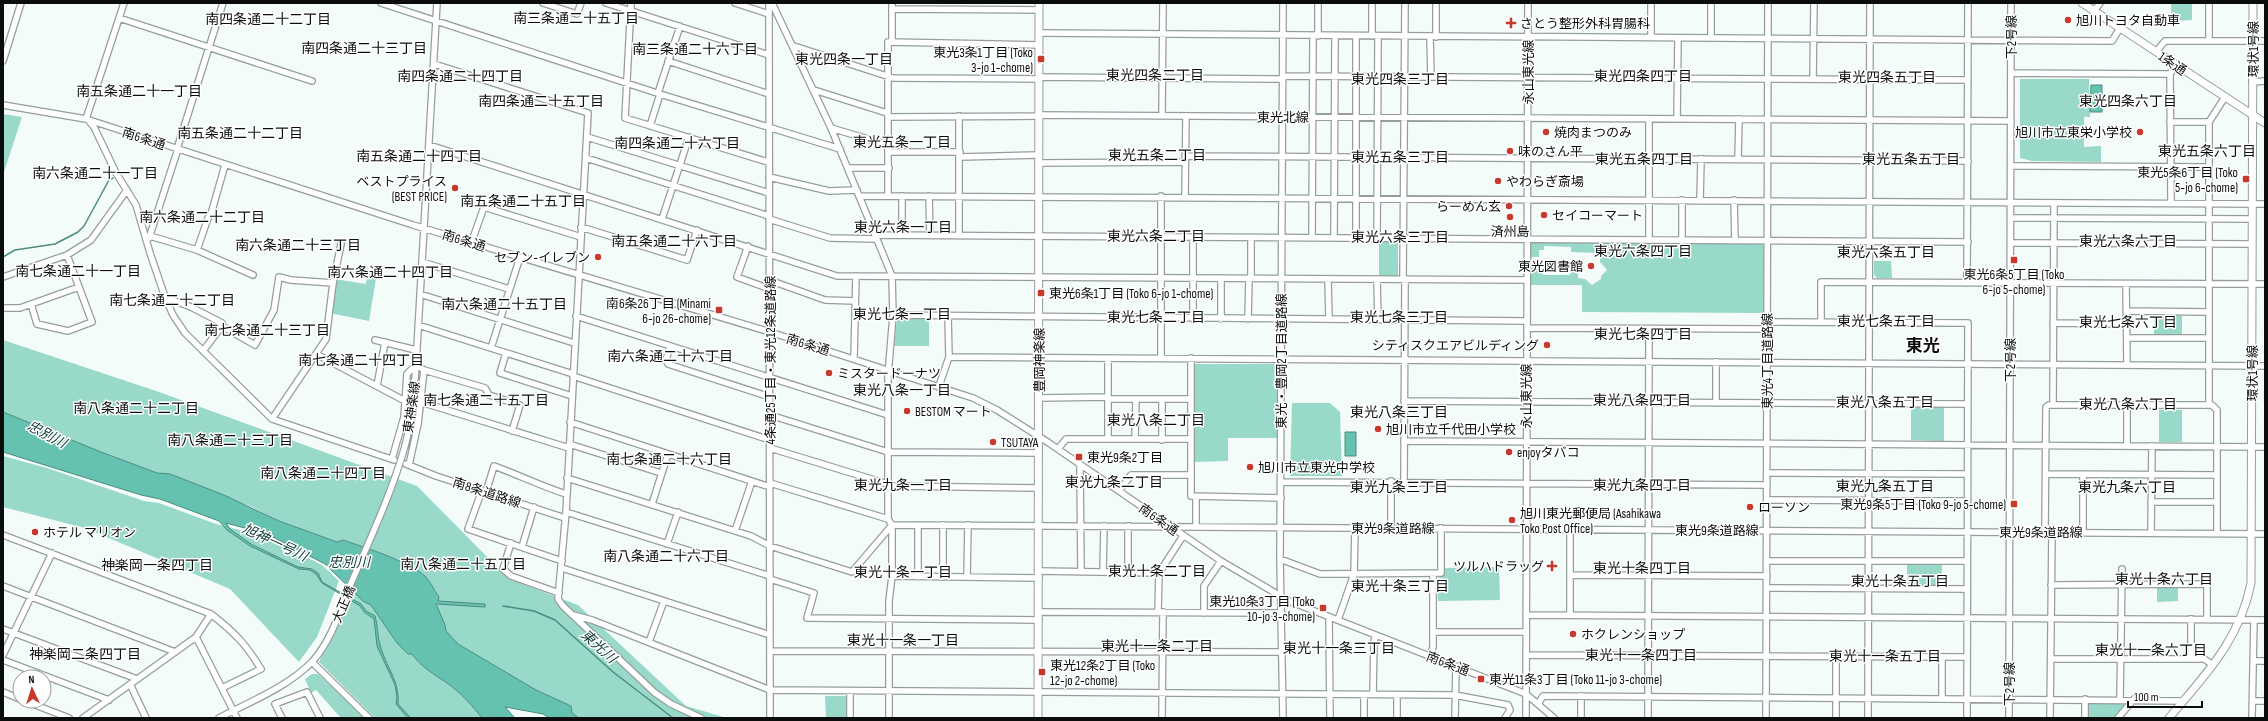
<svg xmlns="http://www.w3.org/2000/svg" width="2268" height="721" font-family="'Sofia Sans Condensed','Noto Sans JP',sans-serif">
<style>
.green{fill:#98d9ca}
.water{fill:#65c2b0;stroke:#4a8c7f}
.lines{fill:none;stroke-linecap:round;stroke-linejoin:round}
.stream{stroke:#4a8c7f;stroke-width:1.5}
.minor-casing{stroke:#969e9c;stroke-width:8}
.major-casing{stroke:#969e9c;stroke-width:9}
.minor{stroke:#fff;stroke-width:5.5}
.major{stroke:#fff;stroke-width:7}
.poi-dot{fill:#c7392d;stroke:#fff;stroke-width:1.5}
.labels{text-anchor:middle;stroke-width:3;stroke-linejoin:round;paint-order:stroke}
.poi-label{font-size:13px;fill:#0b0d0d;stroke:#fff;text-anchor:start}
.street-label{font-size:13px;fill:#0b0d0d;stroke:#fff}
.neighbourhood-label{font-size:14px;fill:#0b0d0d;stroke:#fff}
.water-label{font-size:14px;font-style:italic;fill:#164139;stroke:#fff}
.district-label{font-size:17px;font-weight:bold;fill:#0b0d0d;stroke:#fff}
</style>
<rect width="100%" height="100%" fill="#f4fcfa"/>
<!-- green -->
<path class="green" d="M2171 4H2192V20L2171 21Z
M2020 79H2089L2090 117H2084V147L2101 146V162L2032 161 2020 158Z
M3 114 22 117 3 175Z
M1530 240 1639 243 1766 242 1765 313 1582 312V285H1529L1530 266H1539V271H1543V275H1570L1571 271H1578V278L1585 279 1592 285 1601 279V276L1607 270 1600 262V253L1571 252V247L1544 246V250H1539V257H1530Z
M1379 242H1398V276H1379Z
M1874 261H1891L1892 278H1877L1874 275Z
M368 271 377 272 369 321 330 313 335 279 366 284Z
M2154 314 2182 315V336L2154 335Z
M897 319H929V346H894Z
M3 340 159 392 417 486 509 579 578 605 686 706 727 718H579L572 713 571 706 536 690 458 644 446 631 445 625 435 604 484 607 485 604 437 601C434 593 432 582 425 576 407 561 365 548 343 540L337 542 279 521 252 507 170 474 157 473 101 452 3 412Z
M1195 364H1277V438H1228V461L1195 462Z
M1292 403H1330L1340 412 1342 476H1290Z
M1911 407H1944V441L1911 440Z
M2159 410H2182V442H2159Z
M3 456 47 468 144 501 159 503 216 524 264 536 322 565 339 581 317 637 299 662 230 589 85 528 3 507Z
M1907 564 1942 565V586H1907Z
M1499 567 1500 600 1438 601 1437 579 1443 575 1445 568Z
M2157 588H2178V601L2157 602Z
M356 593 371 605 397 643 408 654H412C421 667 434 674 447 683 461 693 472 705 482 718H375L319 662 347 601Z
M312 674H318L365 718H341L316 690 311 693 305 679Z
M825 696H847V718H826Z
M2085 699H2134L2118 718H2085Z"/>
<!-- water -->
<path class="water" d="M2091 85H2102V112H2090Z
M3 412 101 452 157 473 170 474 224 495 279 521 337 542 343 540C366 548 406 560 425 576 430 581 434 590 439 597L438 601 485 604V607L436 604 445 625 446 631 458 644 536 690 571 706 572 713 579 718H549L543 714 505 707 515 718H482C472 705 461 693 447 683 434 674 421 667 412 654H408L397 643 371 605 363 601 325 564 267 534 226 523 230 529 251 544 298 567 312 569 318 573 322 582 361 604 366 611 375 616C378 625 377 635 380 645 386 667 400 681 398 704L411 718H408L396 704 397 697 395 685 377 646 374 619 364 612 360 606 322 583 316 574 310 570 299 569 250 546 227 530 219 521 160 499 141 495 3 452Z
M1345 432H1356V456H1345Z"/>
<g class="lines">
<!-- stream -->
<path class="stream" d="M3 257 15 250 55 244 78 232 84 226 109 180 113 178
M503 606 534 611 555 620 613 672 673 718"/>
<!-- minor casing -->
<g class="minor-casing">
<path id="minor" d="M381 3 660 94 840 149
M543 3 577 14 581 3
M606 3 769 55
M631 3 625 118 768 162
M735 3 769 14
M769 3 770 718
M772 3 831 128 892 276 893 315 888 376V519L892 525V576L889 601V718
M892 3V42
M1436 3V37
M1711 3V38
M892 9 1039 10
M2094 11 2100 3
M119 18 312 81
M1039 33 2112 41 2120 28
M1318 36V3
M1372 36V3
M1430 37 1431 77
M1651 37V3
M2209 41V3
M794 46 893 78 1039 79
M2156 52 2165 41H2265
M3 61 21 3
M668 61 769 94
M434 64 588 113 566 512 558 599 563 606 655 693 671 704 701 718
M2011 73 2170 74
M1283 76 1968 80
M1039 77 1283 79
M1813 79 1814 3
M2252 82 2265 81
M814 90 887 113
M658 93 680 26
M3 105 86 119 413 225 770 332 973 398 997 410 1049 443 1221 561 1289 601 1526 694 1554 718
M1039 115 2011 121
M1162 115 1163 3
M888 117 1039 116
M86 119 124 3
M1677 119 1678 38
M88 120 94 127 116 173 136 205 150 253 165 297 173 315 185 333 272 419 394 460
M2170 122H2209
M650 126 660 94
M831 128 888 145
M587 137 769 193
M429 145 837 276 1527 280
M177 149 223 3
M888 152H960
M1185 156 1968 161
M960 157 1038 155
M586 158 769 216
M1738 159 1739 119
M1038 163 1185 162
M2011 166 2209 167
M848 168H889
M769 177 829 191 857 190
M859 196 2265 204
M888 196V42L1039 45
M902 196V235
M929 196 930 235
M1185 196 1186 116
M1682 200V241
M1700 200 1701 159
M1734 200 1735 241
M2171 203 2170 74 2176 65
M2011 218 2252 219
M662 219 689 137
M769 219 830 238 876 239
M581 227 687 260 697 230
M875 235 1968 242
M959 235V116
M150 236 197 250 253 275
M149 238 178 149
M1193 238V319
M1312 238 1313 36
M1334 238 1335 36
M1356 238V36
M1377 238 1378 36
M1649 240V119
M472 241 484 207 581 237
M2011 243 2252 244
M748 246 737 277 770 289
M197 250 208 218 211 214 225 165
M422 262 509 289
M3 277 67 255 91 240 127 190
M1251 278V238
M1328 279 1329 319
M1377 279 1378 320
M1403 279 1405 3
M769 280 825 300 855 301
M1967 283 1968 3
M2126 284 2127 364
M420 294 574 343
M165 297 191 307 222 323V326L255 345 274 310 279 277 291 280 333 283
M31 304 37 324 68 331 92 322 67 255
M3 308H20L79 287
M2126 311 2208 312
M893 315 1527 321
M576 316 888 415
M1221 319V278
M1248 319 1249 278
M1767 322 1968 323 1967 718
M1821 322V282L2265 284
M2053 323 2126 324
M418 325 573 374
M1527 328 1767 329
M2127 338H2208
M375 340 416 350
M670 346 666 360 668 364 770 397
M491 348 520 257
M203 351 222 326
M506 353 500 373 572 396
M316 354 405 401
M949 357 2265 366
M854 358 856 276
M1161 358V196
M1191 358V496L1281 498
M416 365 424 370 485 388 489 395 520 405 512 431
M573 376 770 440
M377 386 385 342
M939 386 949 357 948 316
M1039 398 1108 397
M1108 399H1191
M1162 399V440
M1404 401 1967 404
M421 402 569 448
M1716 403V362
M2053 405 2054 203
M2209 405V122L2225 97
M2127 406V446
M770 415 888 452 1039 453
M272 419 326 339 333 283 341 244
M570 422 770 487
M1108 439V358
M1135 439 1136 399
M1404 441 2265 447
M569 444 661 473
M770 448 894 486 1039 488
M1058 449 1066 439H1191
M392 459 404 417 407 374 416 365
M406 464 436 476 565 518
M409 465 418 424 424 370
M1080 465 1081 572
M1767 473 1967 474
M2046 474 2217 475
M2083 474V532
M567 478 751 536 770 546 852 572 892 525 2265 534
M1391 481V528
M1404 481 1405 279
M1281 482 1767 485
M770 483 888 519
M482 490 468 529 562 561
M1119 491 1131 475H1191
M486 492 494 466C519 475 541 486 566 494
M1767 500 1967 501
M2151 502H2217
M652 504 668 454
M566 512 770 576
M1128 526V572
M1196 526V497
M1570 529V616
M735 531 752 481
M2045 531 2046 407 2049 405H2212L2217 410V533
M2151 533 2152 446
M3 535 211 614 196 637 83 718
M511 543 503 569 511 576 559 593
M667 544 678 512
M522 547 534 507
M1280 559 1320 574 1441 573V528
M1767 561H1967
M562 568 770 635
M1039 571 1159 573
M1103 572 1104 526
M1570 575 1767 576
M892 576 1039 578
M918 577V525
M943 577V525
M967 577 968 525
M770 579 814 593 807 618 1039 620
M2051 585 2207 584V619
M3 586 175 652
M1767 588 1967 589
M1039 612 1282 613
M1158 612 1159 573 1183 536
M1204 613V586L1221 561
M211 614C235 633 245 643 261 669L222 688
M573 615 592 620 770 690 1455 695 1508 705 1510 710 1505 718
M1526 615 2265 620
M1329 617 1330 718
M2191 619V659
M1338 620 1354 574 1355 528
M3 629 137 679
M1433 632H1526
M196 637 237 718
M649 642 664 601
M770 651 1282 652
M3 655 52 553
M1526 655 1967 657
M1430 656 1433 647V573
M1836 657V718
M1942 657V699
M2051 659H2204L2213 665
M3 660 109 700
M2254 661H2265
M312 662 369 718
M130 684 146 718
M3 692 20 699
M1373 694 1374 641 1376 635
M1397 695V718
M2120 699 2122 569
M25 701 69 718
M2253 701H2265
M1538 704 1543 696 2183 701
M219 718C251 701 286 688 312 662 332 640 341 608 352 581 371 537 392 492 405 446 412 419 414 392 416 365L437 3
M282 718 275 704 307 692 320 718
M850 718V692
M1162 718 1163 612
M1283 718 1280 559 1283 3
M1364 718V695
M1455 718 1456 666
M1526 718 1528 3
M1581 718V696
M1648 718 1649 329
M1766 718 1768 3
M1868 718 1870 3
M2009 718 2011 3
M2050 718 2052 531
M2085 718V699
M2118 718 2134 699
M2252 718 2254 620"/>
</g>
<!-- major casing -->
<g class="major-casing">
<path id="major" d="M2082 3 2265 123
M1038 718 1039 3
M2169 718C2205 675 2240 640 2251 583L2253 3"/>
</g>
<!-- minor -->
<use href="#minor" class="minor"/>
<!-- major -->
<use href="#major" class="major"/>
</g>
<!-- markers -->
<g class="poi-dot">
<circle cx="2068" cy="20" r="4"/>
<path d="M1509 17h4v4h4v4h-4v4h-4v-4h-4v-4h4z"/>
<rect x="1037" y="55" width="8" height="8" rx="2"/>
<circle cx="1546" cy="132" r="4"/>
<circle cx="2140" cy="132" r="4"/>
<circle cx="1510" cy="151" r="4"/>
<rect x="2242" y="175" width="8" height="8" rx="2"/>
<circle cx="1498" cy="181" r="4"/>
<circle cx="455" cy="188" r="4"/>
<circle cx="1509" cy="206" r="4"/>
<circle cx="1544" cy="215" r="4"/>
<circle cx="1510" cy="217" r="4"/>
<circle cx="598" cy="257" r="4"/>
<rect x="2010" y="256" width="8" height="8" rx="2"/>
<circle cx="1591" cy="266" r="4"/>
<rect x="1037" y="289" width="8" height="8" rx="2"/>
<rect x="715" y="306" width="8" height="8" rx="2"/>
<circle cx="1547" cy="345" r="4"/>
<circle cx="829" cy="373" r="4"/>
<circle cx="907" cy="411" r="4"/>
<circle cx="1378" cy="429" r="4"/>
<circle cx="993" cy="442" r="4"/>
<circle cx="1509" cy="452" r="4"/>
<rect x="1075" y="453" width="8" height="8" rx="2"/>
<circle cx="1250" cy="467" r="4"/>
<rect x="2010" y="500" width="8" height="8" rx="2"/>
<circle cx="1750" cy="507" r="4"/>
<circle cx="1512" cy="520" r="4"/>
<circle cx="35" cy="532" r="4"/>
<path d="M1550 560h4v4h4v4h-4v4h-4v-4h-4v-4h4z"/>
<rect x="1319" y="604" width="8" height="8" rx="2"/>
<circle cx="1573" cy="634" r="4"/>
<rect x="1038" y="668" width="8" height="8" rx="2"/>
<rect x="1477" y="675" width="8" height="8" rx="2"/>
</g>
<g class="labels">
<!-- poi labels -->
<g class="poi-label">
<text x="2076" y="25">旭川トヨタ自動車</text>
<text x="1520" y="28">さとう整形外科胃腸科</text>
<text x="1033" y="57" text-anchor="end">東光3条1丁目 (Toko<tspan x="1033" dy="15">3-jo 1-chome)</tspan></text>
<text x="1554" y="137">焼肉まつのみ</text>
<text x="2132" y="137" text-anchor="end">旭川市立東栄小学校</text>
<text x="1518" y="156">味のさん平</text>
<text x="2238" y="177" text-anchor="end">東光5条6丁目 (Toko<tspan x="2238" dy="15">5-jo 6-chome)</tspan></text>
<text x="447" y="186" text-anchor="end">ベストプライス<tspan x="447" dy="15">(BEST PRICE)</tspan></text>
<text x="1506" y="186">やわらぎ斎場</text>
<text x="1501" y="211" text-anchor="end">らーめん玄</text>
<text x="1552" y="220">セイコーマート</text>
<text x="1510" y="236" text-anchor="middle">済州島</text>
<text x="590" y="262" text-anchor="end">セブン-イレブン</text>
<text x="1583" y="271" text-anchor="end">東光図書館</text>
<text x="2014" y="279" text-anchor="middle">東光6条5丁目 (Toko<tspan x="2014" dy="15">6-jo 5-chome)</tspan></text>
<text x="1049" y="298">東光6条1丁目 (Toko 6-jo 1-chome)</text>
<text x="711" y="308" text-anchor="end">南6条26丁目 (Minami<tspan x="711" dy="15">6-jo 26-chome)</tspan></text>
<text x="1539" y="350" text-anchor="end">シティスクエアビルディング</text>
<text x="837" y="378">ミスタードーナツ</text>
<text x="915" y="416">BESTOM マート</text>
<text x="1386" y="434">旭川市立千代田小学校</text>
<text x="1001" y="447">TSUTAYA</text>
<text x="1517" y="457">enjoyタバコ</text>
<text x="1087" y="462">東光9条2丁目</text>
<text x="1258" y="472">旭川市立東光中学校</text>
<text x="2006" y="509" text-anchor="end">東光9条5丁目 (Toko 9-jo 5-chome)</text>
<text x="1758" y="512">ローソン</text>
<text x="1520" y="518">旭川東光郵便局 (Asahikawa<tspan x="1520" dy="15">Toko Post Office)</tspan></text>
<text x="43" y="537">ホテル マリオン</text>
<text x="1544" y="571" text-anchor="end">ツルハドラッグ</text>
<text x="1315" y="606" text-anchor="end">東光10条3丁目 (Toko<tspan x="1315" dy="15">10-jo 3-chome)</tspan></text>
<text x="1581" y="639">ホクレンショップ</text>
<text x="1050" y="670">東光12条2丁目 (Toko<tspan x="1050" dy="15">12-jo 2-chome)</tspan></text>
<text x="1489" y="684">東光11条3丁目 (Toko 11-jo 3-chome)</text>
</g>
<!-- street labels -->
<g class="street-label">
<text transform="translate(2011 37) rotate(-90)" y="5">下2号線</text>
<text transform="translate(2253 49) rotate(-90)" y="5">環状1号線</text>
<text transform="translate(2173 63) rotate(34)" y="5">1条通</text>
<text transform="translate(1528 72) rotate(-90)" y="5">永山東光線</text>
<text x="1283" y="122">東光北線</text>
<text transform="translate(144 138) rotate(18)" y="5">南6条通</text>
<text transform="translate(464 240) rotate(17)" y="5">南6条通</text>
<text transform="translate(808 344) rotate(17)" y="5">南6条通</text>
<text transform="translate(770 360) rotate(-90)" y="5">4条通25丁目・東光12条道路線</text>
<text transform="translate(1039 360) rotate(-90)" y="5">豊岡神楽線</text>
<text transform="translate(2010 360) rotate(-90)" y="5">下2号線</text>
<text transform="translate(1281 361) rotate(-90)" y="5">東光・豊岡2丁目道路線</text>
<text transform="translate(1767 361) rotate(-90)" y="5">東光4丁目道路線</text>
<text transform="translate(2252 373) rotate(-90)" y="5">環状1号線</text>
<text transform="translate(1526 396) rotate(-90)" y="5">永山東光線</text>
<text transform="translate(411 407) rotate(-82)" y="5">東神楽線</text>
<text transform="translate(487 492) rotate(18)" y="5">南8条道路線</text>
<text transform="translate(1159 519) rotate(35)" y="5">南6条通</text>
<text x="1393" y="533">東光9条道路線</text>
<text x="1717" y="535">東光9条道路線</text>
<text x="2041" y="537">東光9条道路線</text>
<text transform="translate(343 604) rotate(-67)" y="5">大正橋</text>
<text transform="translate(1448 663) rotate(21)" y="5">南6条通</text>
<text transform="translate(2009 684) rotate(-90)" y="5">下2号線</text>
</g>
<!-- neighbourhood labels -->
<g class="neighbourhood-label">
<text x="576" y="23">南三条通二十五丁目</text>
<text x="268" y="24">南四条通二十二丁目</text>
<text x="364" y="53">南四条通二十三丁目</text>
<text x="695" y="54">南三条通二十六丁目</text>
<text x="844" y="64">東光四条一丁目</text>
<text x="1155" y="80">東光四条二丁目</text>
<text x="460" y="81">南四条通二十四丁目</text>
<text x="1643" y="81">東光四条四丁目</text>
<text x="1887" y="82">東光四条五丁目</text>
<text x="1400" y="84">東光四条三丁目</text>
<text x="139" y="96">南五条通二十一丁目</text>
<text x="541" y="106">南四条通二十五丁目</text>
<text x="2128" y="106">東光四条六丁目</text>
<text x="240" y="138">南五条通二十二丁目</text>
<text x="902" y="147">東光五条一丁目</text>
<text x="677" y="148">南四条通二十六丁目</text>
<text x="2207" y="156">東光五条六丁目</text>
<text x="1157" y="160">東光五条二丁目</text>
<text x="419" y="161">南五条通二十四丁目</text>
<text x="1400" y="162">東光五条三丁目</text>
<text x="1644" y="164">東光五条四丁目</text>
<text x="1911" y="164">東光五条五丁目</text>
<text x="95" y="178">南六条通二十一丁目</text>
<text x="523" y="206">南五条通二十五丁目</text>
<text x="202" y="222">南六条通二十二丁目</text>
<text x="903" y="232">東光六条一丁目</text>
<text x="1156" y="241">東光六条二丁目</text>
<text x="1400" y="242">東光六条三丁目</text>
<text x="674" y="246">南五条通二十六丁目</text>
<text x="2128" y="246">東光六条六丁目</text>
<text x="298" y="250">南六条通二十三丁目</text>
<text x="1643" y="256">東光六条四丁目</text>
<text x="1886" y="257">東光六条五丁目</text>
<text x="78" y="276">南七条通二十一丁目</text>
<text x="390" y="277">南六条通二十四丁目</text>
<text x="172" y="305">南七条通二十二丁目</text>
<text x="504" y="309">南六条通二十五丁目</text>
<text x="902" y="319">東光七条一丁目</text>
<text x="1156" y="322">東光七条二丁目</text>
<text x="1399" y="322">東光七条三丁目</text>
<text x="1886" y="326">東光七条五丁目</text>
<text x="2128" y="327">東光七条六丁目</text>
<text x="267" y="335">南七条通二十三丁目</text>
<text x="1643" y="339">東光七条四丁目</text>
<text x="670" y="361">南六条通二十六丁目</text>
<text x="361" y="365">南七条通二十四丁目</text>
<text x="902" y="395">東光八条一丁目</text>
<text x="486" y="405">南七条通二十五丁目</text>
<text x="1642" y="405">東光八条四丁目</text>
<text x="1885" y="407">東光八条五丁目</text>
<text x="2128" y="409">東光八条六丁目</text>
<text x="136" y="413">南八条通二十二丁目</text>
<text x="1399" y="417">東光八条三丁目</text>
<text x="1156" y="425">東光八条二丁目</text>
<text x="230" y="445">南八条通二十三丁目</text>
<text x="669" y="464">南七条通二十六丁目</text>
<text x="323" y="478">南八条通二十四丁目</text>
<text x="1114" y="487">東光九条二丁目</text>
<text x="903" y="490">東光九条一丁目</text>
<text x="1642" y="490">東光九条四丁目</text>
<text x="1885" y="491">東光九条五丁目</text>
<text x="1399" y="492">東光九条三丁目</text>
<text x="2127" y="492">東光九条六丁目</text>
<text x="666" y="561">南八条通二十六丁目</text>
<text x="463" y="569">南八条通二十五丁目</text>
<text x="157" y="570">神楽岡一条四丁目</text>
<text x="1642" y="573">東光十条四丁目</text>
<text x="1157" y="576">東光十条二丁目</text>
<text x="903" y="577">東光十条一丁目</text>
<text x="2164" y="584">東光十条六丁目</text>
<text x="1900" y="586">東光十条五丁目</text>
<text x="1400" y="591">東光十条三丁目</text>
<text x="903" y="645">東光十一条一丁目</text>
<text x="1157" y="651">東光十一条二丁目</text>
<text x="1339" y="653">東光十一条三丁目</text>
<text x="2151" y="655">東光十一条六丁目</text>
<text x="85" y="659">神楽岡二条四丁目</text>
<text x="1641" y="660">東光十一条四丁目</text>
<text x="1885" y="661">東光十一条五丁目</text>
</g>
<!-- water labels -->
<g class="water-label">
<text transform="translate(47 434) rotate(28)" y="5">忠別川</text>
<text transform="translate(275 542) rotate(25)" y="5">旭神一号川</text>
<text x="349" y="567">忠別川</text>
<text transform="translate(599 646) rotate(42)" y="5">東光川</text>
</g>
<!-- district labels -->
<g class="district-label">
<text x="1923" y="351">東光</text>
</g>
</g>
<!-- border -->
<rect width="2268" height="721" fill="none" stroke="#0b0d0d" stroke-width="8"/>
<!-- north arrow -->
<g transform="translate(32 689) rotate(356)"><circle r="19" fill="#ffffff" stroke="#9d9e9e"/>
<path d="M0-3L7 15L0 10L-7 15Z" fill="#c7392d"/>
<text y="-6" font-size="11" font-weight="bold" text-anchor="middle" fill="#0b0d0d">N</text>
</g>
<!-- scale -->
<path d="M2128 701v6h74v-6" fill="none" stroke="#0b0d0d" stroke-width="2"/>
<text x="2134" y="701" font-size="12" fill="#0b0d0d" stroke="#ffffff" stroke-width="3" paint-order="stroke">100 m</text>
</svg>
